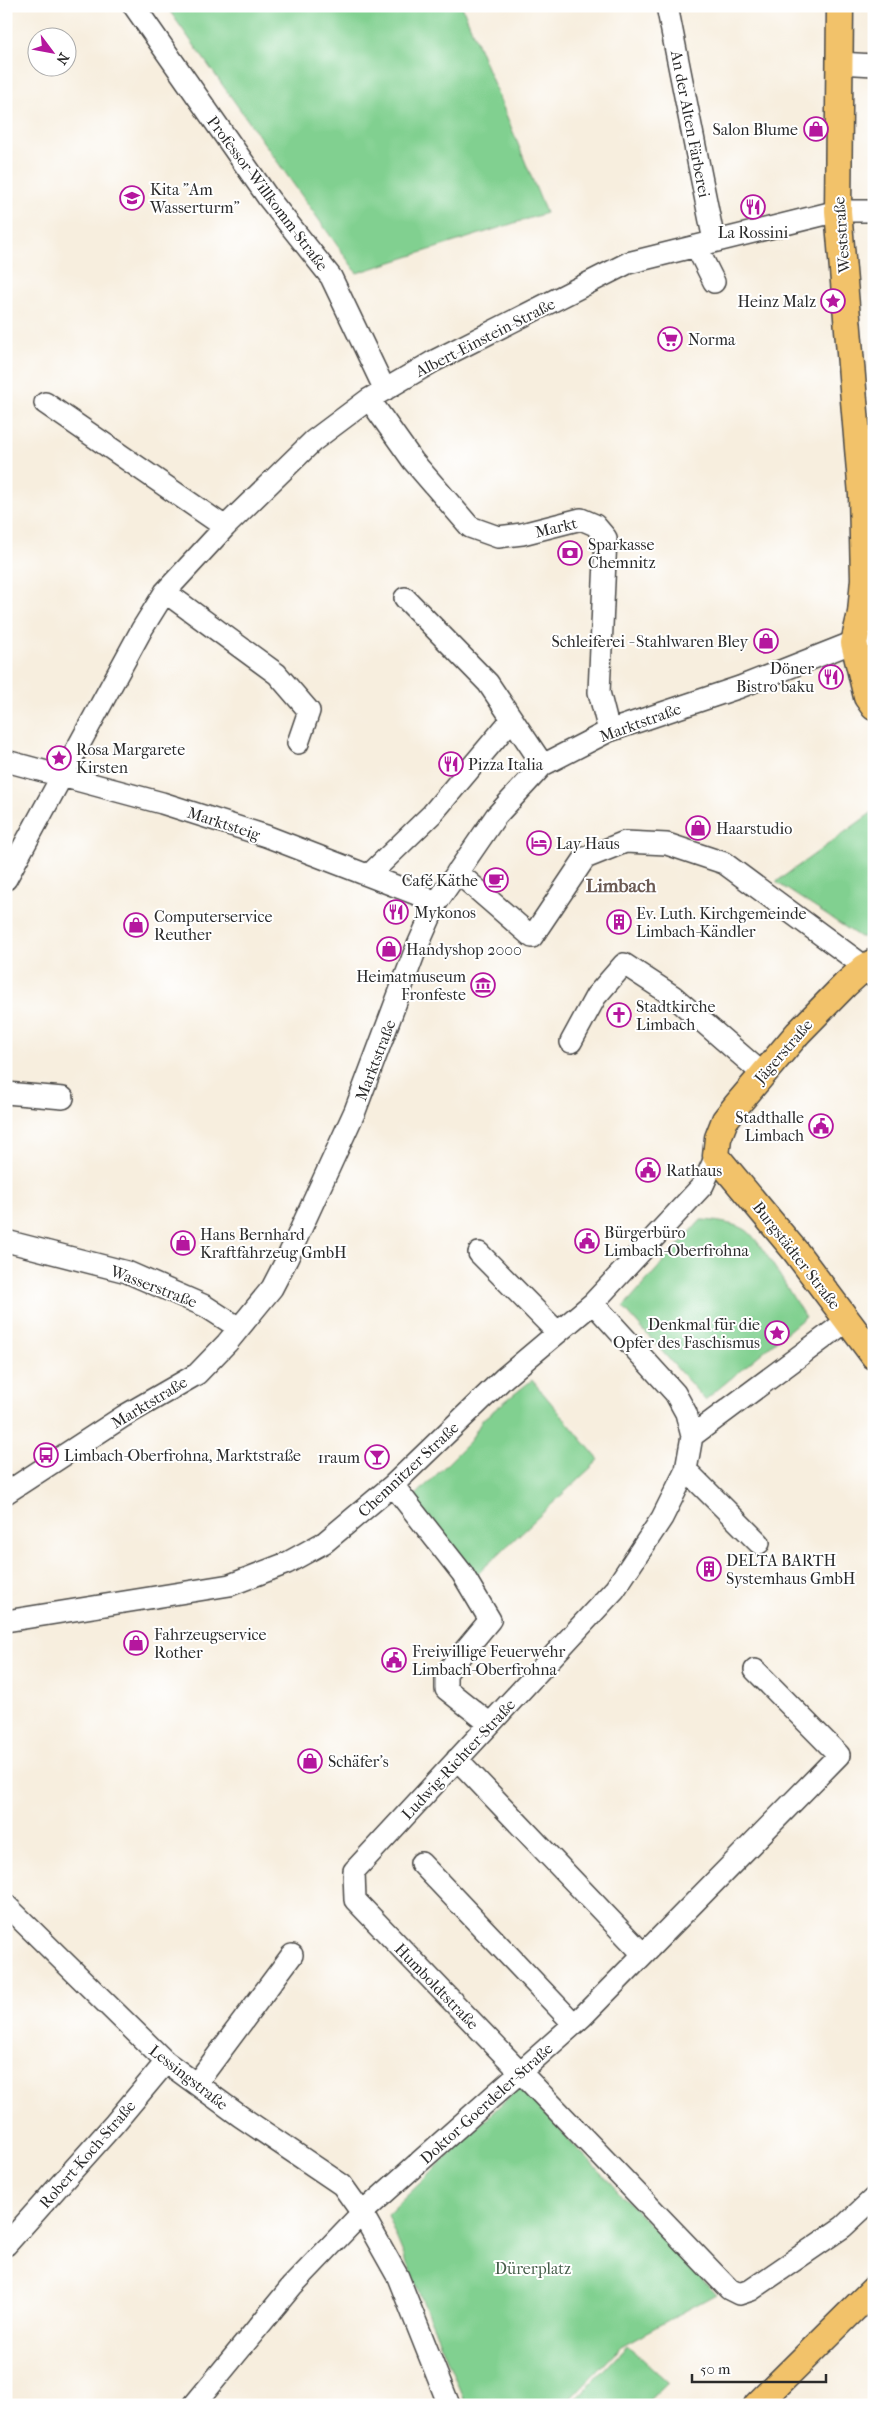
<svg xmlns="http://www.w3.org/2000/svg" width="880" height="2411" font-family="'IM FELL French Canon',serif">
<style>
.green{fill:#81d090;stroke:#567e5e}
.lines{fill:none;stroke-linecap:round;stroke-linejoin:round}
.minor-casing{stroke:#4a4846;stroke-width:24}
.major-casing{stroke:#4a4846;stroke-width:29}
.minor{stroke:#fff;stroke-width:21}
.major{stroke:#f2c26a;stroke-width:26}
.labels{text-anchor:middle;stroke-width:4;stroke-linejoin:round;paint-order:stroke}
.street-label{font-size:16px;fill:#2b2b2b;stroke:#fff}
.poi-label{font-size:16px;fill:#2b2b2b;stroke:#fff;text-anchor:start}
.park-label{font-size:16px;fill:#455d49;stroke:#fff}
.quarter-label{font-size:19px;font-weight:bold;fill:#6c5b54;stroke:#fff}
</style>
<rect width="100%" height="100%" fill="#fff"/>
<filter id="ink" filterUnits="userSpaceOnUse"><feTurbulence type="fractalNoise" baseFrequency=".02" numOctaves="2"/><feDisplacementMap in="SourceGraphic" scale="10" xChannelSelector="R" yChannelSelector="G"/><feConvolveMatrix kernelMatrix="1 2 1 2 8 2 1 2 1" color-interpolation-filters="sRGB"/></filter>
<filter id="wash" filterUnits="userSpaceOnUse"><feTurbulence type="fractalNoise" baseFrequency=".0096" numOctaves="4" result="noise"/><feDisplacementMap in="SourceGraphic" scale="20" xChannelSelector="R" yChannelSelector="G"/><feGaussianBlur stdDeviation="1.12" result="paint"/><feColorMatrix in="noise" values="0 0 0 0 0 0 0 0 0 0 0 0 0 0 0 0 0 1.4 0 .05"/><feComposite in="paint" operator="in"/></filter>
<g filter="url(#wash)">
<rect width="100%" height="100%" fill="#f7eede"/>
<!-- green -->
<path class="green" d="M166 6H462L546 213 357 273Z
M874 811V937H860L776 882Z
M701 1220C712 1220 737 1224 746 1230 760 1239 794 1300 805 1317L705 1400 623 1307Z
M532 1380 599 1460 473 1578 411 1500 470 1441 483 1419Z
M519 2087 716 2294 621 2346 564 2405H466L387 2215Z
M627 2345 668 2382 644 2405H570Z"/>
</g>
<g filter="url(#ink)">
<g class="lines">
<!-- minor casing -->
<g class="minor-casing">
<path id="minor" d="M134 6 269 199 331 277 385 390
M667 6 714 241
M839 63 874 65
M696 246 714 282
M369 399 413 461 470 527 498 537 522 534 581 519 595 525 606 538 599 692 609 731
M45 403 225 527
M165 592 277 674 309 711 298 743
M405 598 488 683 543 765
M6 761 162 803 266 836 437 902
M457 872 532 937 585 858 625 842 667 844 724 863 865 967 874 977
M369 875 432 814 512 719
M6 879 142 629 165 592 225 527 313 441 369 399 434 361 628 263 838 211H874
M571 1042 596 996 624 964 673 996 763 1074
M6 1093 63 1098
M6 1241 127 1272 205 1306 239 1328
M479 1253 557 1332
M593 1303 675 1393 686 1413 692 1436 686 1470 662 1518 615 1589 354 1871 355 1900 729 2289 739 2294 751 2290 843 2227 874 2198
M692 1436 848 1320
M686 1470 759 1543
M393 1485 462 1573 490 1620 446 1673V1689L490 1724
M6 1493 124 1416 197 1374 227 1343 272 1288 287 1259 355 1111 414 954 437 902 496 816 543 765 609 731 740 687 874 634
M6 1621 230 1585 287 1563 325 1542 393 1485 504 1378 593 1303 703 1185 716 1156
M457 1759 643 1954
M421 1863 574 2024
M6 1905 166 2062 240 2116 342 2185 362 2213 398 2277 449 2405
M196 2084 292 1955
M6 2245 115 2123 166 2062
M194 2405 292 2286 362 2213 582 2017 839 1755 755 1670"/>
</g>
<!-- major casing -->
<g class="major-casing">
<path id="major" d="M840 6 838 211 862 495 864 579 861 613 854 643 867 697 874 707
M874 962 865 967 845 985 798 1033 736 1106 725 1120 718 1138 716 1156 796 1252 874 1356
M757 2405 874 2289"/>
</g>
<!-- minor -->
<use href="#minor" class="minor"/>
<!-- major -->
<use href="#major" class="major"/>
</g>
</g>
<!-- icons -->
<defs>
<g id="shop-ring" transform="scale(1.25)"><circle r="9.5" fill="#fff" stroke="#b5179e" stroke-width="1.5"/><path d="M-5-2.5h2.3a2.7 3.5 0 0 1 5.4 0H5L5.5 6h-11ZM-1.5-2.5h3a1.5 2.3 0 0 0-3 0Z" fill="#b5179e"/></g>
<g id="school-ring" transform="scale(1.25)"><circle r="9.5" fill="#fff" stroke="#b5179e" stroke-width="1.5"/><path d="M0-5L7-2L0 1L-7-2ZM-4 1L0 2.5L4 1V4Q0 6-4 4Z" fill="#b5179e"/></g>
<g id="restaurant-ring" transform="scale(1.25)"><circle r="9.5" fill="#fff" stroke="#b5179e" stroke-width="1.5"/><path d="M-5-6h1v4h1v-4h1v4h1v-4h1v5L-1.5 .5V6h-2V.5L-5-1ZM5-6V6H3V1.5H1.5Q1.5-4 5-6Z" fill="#b5179e"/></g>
<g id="sight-ring" transform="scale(1.25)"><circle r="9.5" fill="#fff" stroke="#b5179e" stroke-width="1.5"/><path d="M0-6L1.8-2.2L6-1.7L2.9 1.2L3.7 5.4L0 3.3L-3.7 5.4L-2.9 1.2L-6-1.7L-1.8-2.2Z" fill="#b5179e"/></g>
<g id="supermarket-ring" transform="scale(1.25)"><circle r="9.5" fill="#fff" stroke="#b5179e" stroke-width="1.5"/><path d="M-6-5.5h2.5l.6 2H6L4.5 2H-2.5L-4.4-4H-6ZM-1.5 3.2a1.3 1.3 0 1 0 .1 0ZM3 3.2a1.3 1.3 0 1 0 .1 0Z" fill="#b5179e"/></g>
<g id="bank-ring" transform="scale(1.25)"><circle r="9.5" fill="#fff" stroke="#b5179e" stroke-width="1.5"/><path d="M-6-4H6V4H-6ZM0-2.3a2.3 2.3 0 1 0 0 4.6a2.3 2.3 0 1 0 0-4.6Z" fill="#b5179e"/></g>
<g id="hotel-ring" transform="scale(1.25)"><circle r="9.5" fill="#fff" stroke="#b5179e" stroke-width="1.5"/><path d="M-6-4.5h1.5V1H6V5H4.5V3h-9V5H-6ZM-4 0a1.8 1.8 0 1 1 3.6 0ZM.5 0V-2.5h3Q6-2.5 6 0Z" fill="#b5179e"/></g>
<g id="cafe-ring" transform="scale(1.25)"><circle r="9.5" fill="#fff" stroke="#b5179e" stroke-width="1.5"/><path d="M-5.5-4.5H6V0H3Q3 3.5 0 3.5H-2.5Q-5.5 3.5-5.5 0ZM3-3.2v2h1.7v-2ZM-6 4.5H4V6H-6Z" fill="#b5179e"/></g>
<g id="building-ring" transform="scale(1.25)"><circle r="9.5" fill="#fff" stroke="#b5179e" stroke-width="1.5"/><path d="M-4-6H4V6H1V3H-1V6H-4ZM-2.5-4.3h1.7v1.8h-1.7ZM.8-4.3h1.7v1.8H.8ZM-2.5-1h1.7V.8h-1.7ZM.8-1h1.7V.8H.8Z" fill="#b5179e"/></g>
<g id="museum-ring" transform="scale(1.25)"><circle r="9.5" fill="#fff" stroke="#b5179e" stroke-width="1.5"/><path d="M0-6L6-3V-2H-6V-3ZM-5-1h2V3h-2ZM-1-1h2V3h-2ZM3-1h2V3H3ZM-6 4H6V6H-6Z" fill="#b5179e"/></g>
<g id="church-ring" transform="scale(1.25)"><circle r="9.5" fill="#fff" stroke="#b5179e" stroke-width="1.5"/><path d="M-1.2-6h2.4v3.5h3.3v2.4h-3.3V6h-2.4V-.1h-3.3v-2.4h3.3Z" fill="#b5179e"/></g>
<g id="civic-ring" transform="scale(1.25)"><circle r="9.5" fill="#fff" stroke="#b5179e" stroke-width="1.5"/><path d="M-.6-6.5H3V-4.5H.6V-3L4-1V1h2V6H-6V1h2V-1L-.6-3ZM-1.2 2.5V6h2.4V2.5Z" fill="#b5179e"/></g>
<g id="bus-ring" transform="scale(1.25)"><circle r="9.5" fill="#fff" stroke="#b5179e" stroke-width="1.5"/><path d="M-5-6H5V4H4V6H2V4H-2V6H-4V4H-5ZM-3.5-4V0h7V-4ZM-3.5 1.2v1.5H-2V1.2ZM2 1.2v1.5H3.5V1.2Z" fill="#b5179e"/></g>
<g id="bar-ring" transform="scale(1.25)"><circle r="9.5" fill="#fff" stroke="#b5179e" stroke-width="1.5"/><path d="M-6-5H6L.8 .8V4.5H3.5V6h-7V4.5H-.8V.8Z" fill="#b5179e"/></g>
</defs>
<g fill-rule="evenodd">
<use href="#shop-ring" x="816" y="129"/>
<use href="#school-ring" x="132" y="198"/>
<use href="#restaurant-ring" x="753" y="207"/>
<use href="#sight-ring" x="833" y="301"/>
<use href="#supermarket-ring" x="670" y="339"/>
<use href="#bank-ring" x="570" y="553"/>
<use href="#shop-ring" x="766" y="641"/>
<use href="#restaurant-ring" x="831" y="677"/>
<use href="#sight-ring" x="59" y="758"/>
<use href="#restaurant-ring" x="451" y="764"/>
<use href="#shop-ring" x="698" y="828"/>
<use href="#hotel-ring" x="539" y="843"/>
<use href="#cafe-ring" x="496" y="880"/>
<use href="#restaurant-ring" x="396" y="912"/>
<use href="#building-ring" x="619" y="922"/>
<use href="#shop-ring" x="136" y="925"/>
<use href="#shop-ring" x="389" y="949"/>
<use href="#museum-ring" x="483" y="985"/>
<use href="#church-ring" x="619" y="1015"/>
<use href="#civic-ring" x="821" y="1126"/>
<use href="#civic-ring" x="648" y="1170"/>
<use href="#civic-ring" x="587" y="1241"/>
<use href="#shop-ring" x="183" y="1243"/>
<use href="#sight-ring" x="777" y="1333"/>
<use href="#bus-ring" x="46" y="1455"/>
<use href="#bar-ring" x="377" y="1457"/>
<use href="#building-ring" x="709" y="1569"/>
<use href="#shop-ring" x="136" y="1643"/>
<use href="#civic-ring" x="394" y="1660"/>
<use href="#shop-ring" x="310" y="1761"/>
</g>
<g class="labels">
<!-- street labels -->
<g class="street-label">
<text transform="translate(691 124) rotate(79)" y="6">An der Alten Färberei</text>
<text transform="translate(268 193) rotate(53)" y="6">Professor-Willkomm-Straße</text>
<text transform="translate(841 235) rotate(-94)" y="6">Weststraße</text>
<text transform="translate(485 337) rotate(-27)" y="6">Albert-Einstein-Straße</text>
<text transform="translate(556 527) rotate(-13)" y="6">Markt</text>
<text transform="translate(640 722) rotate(-20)" y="6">Marktstraße</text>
<text transform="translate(224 823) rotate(18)" y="6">Marktsteig</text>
<text transform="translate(783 1051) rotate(-49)" y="6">Jägerstraße</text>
<text transform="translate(375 1060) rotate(-69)" y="6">Marktstraße</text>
<text transform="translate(797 1255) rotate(52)" y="6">Burgstädter Straße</text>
<text transform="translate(154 1286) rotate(21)" y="6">Wasserstraße</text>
<text transform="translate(149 1402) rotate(-31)" y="6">Marktstraße</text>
<text transform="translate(408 1469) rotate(-43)" y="6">Chemnitzer Straße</text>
<text transform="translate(458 1759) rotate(-47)" y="6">Ludwig-Richter-Straße</text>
<text transform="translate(437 1986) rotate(46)" y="6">Humboldtstraße</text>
<text transform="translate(189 2077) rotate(38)" y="6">Lessingstraße</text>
<text transform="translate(486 2103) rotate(-42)" y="6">Doktor-Goerdeler-Straße</text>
<text transform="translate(87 2154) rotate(-49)" y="6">Robert-Koch-Straße</text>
</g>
<!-- poi labels -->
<g class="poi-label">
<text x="798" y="135" text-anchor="end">Salon Blume</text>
<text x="150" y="195">Kita "Am<tspan x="150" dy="18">Wasserturm"</tspan></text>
<text x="753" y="238" text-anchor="middle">La Rossini</text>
<text x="816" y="307" text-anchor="end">Heinz Malz</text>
<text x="688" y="345">Norma</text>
<text x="588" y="550">Sparkasse<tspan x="588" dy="18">Chemnitz</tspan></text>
<text x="748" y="647" text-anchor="end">Schleiferei - Stahlwaren Bley</text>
<text x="814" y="674" text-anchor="end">Döner<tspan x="814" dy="18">Bistro baku</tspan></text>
<text x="76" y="755">Rosa Margarete<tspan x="76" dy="18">Kirsten</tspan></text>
<text x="468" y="770">Pizza Italia</text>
<text x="716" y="834">Haarstudio</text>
<text x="556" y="849">Lay Haus</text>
<text x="478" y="886" text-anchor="end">Café Käthe</text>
<text x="414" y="918">Mykonos</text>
<text x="636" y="919">Ev. Luth. Kirchgemeinde<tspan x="636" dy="18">Limbach-Kändler</tspan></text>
<text x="154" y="922">Computerservice<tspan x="154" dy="18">Reuther</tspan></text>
<text x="406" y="955">Handyshop 2000</text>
<text x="466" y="982" text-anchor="end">Heimatmuseum<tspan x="466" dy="18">Fronfeste</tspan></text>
<text x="636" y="1012">Stadtkirche<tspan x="636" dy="18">Limbach</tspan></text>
<text x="804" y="1123" text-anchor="end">Stadthalle<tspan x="804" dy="18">Limbach</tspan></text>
<text x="666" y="1176">Rathaus</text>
<text x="604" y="1238">Bürgerbüro<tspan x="604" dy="18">Limbach-Oberfrohna</tspan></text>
<text x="200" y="1240">Hans Bernhard<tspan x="200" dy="18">Kraftfahrzeug GmbH</tspan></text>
<text x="760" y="1330" text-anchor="end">Denkmal für die<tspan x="760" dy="18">Opfer des Faschismus</tspan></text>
<text x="64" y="1461">Limbach-Oberfrohna, Marktstraße</text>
<text x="360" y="1463" text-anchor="end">1raum</text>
<text x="726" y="1566">DELTA BARTH<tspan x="726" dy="18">Systemhaus GmbH</tspan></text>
<text x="154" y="1640">Fahrzeugservice<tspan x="154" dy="18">Rother</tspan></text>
<text x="412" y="1657">Freiwillige Feuerwehr<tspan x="412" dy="18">Limbach-Oberfrohna</tspan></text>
<text x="328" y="1767">Schäfer's</text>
</g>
<!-- park labels -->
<g class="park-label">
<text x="533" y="2274">Dürerplatz</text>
</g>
<!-- quarter labels -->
<g class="quarter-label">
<text x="621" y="892">Limbach</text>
</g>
</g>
<!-- margin -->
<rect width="880" height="2411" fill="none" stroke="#fff" stroke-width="25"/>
<!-- north arrow -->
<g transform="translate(52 52) rotate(122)"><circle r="24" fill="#ffffff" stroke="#aaaaaa"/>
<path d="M0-4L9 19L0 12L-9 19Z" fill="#b5179e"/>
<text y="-8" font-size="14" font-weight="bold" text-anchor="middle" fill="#2b2b2b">N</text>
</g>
<!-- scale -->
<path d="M692 2374v8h134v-8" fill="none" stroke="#2b2b2b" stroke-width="2.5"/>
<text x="700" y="2374" font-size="15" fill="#2b2b2b" stroke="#ffffff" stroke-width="4" paint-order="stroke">50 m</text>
</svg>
